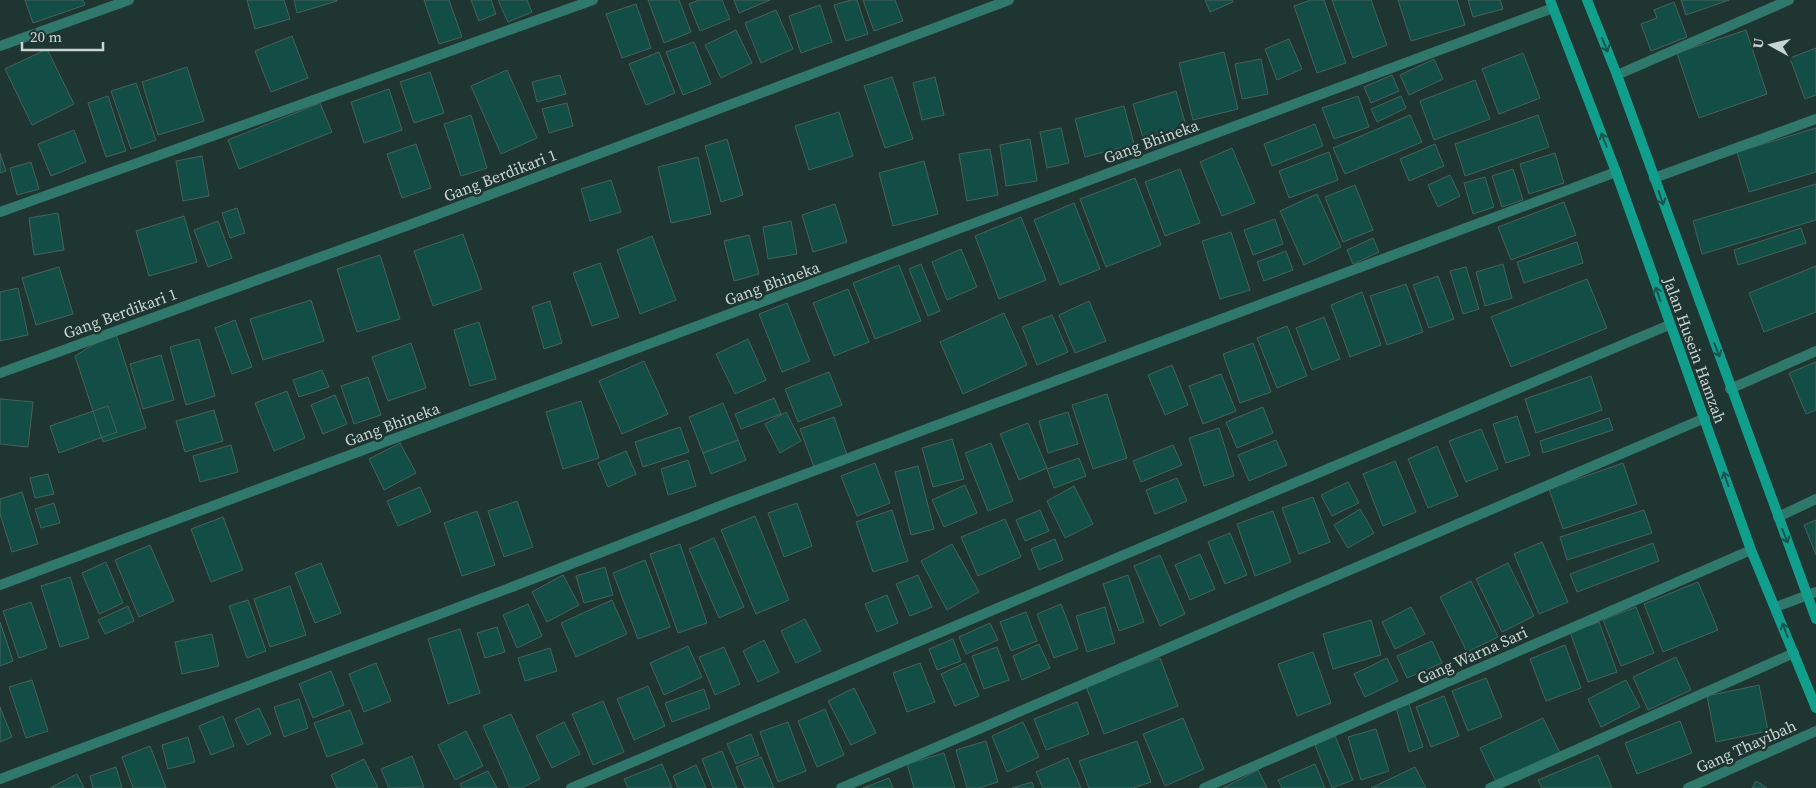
<svg xmlns="http://www.w3.org/2000/svg" width="1816" height="788" font-family="'Source Serif 4',serif">
<style>
.building{fill:#124e46;stroke:#48605b}
.lines{fill:none;stroke-linecap:round;stroke-linejoin:round}
.street{stroke:#30776c;stroke-width:10}
.secondary{stroke:#109e8d;stroke-width:10}
.oneway{stroke:#1a544d}
.labels{text-anchor:middle;stroke-width:5;stroke-linejoin:round;paint-order:stroke}
.street-label{font-size:16px;fill:#c7d4d2;stroke:#1f3531}
</style>
<rect width="100%" height="100%" fill="#1f3531"/>
<!-- building -->
<path class="building" d="M25 0H83L85 5 33 23Z
M247 0H284L290 19 255 29Z
M294 0H337V1L297 13Z
M424 0H449L462 37 439 44Z
M471 0H491L496 14 479 21Z
M498 0H527L532 12 508 22Z
M648 0H679L691 32 664 43Z
M699 0H722L730 19 700 31 689 4Z
M734 0H770L739 13Z
M851 0H857L868 34 846 41 834 5Z
M863 0H895L903 21 874 31Z
M1205 0H1232L1233 2 1210 12Z
M1311 0H1324L1346 63 1317 73 1294 6Z
M1332 0H1371L1387 45 1353 58Z
M1398 0H1457L1465 25 1411 41Z
M1468 0H1500L1503 9 1473 17Z
M1681 0H1729L1686 15Z
M1674 2 1687 37 1651 51 1641 24 1657 18 1654 10Z
M636 4 651 48 622 58 606 14Z
M820 5 832 42 801 53 789 16Z
M776 10 793 49 761 63 745 23Z
M736 30 752 63 721 78 705 45Z
M1746 30 1767 94 1699 118 1677 53Z
M292 36 308 78 271 92 255 51Z
M1289 39 1302 69 1277 80 1265 49Z
M694 42 711 84 683 95 666 52Z
M1816 48V95L1805 99 1790 58Z
M47 49 74 104 32 125 5 69Z
M659 52 675 93 646 105 629 64Z
M1224 52 1238 109 1193 120 1179 63Z
M1523 53 1540 98 1499 114 1482 69Z
M1261 59 1268 94 1242 99 1235 64Z
M1434 59 1443 79 1409 95 1400 75Z
M187 67 204 121 158 135 142 82Z
M507 70 537 138 501 154 471 86Z
M430 72 444 113 414 123 400 82Z
M560 75 566 94 537 102 532 82Z
M1392 75 1399 91 1371 103 1364 87Z
M892 77 913 139 885 148 864 86Z
M935 77 944 115 922 120 913 83Z
M1475 80 1490 119 1434 140 1420 101Z
M136 83 156 140 131 149 111 91Z
M389 89 402 130 364 143 351 102Z
M1176 91 1186 126 1143 138 1133 104Z
M108 96 126 151 106 157 88 103Z
M1358 96 1369 127 1334 139 1322 108Z
M1401 96 1406 108 1377 122 1371 109Z
M320 103 332 132 239 169 228 140Z
M567 103 573 126 549 133 542 109Z
M1124 106 1134 144 1085 157 1075 119Z
M839 112 853 156 809 170 795 126Z
M471 115 487 168 461 176 444 124Z
M1410 115 1422 142 1345 174 1333 148Z
M1538 115 1549 147 1465 176 1455 144Z
M1315 124 1323 146 1272 166 1264 144Z
M1061 128 1069 163 1047 168 1040 132Z
M1816 128V172L1749 192 1737 152Z
M74 130 86 162 51 176 38 144Z
M727 139 743 195 721 202 705 146Z
M1030 139 1037 181 1006 186 1000 145Z
M416 144 431 188 402 198 387 154Z
M1435 144 1444 166 1409 181 1400 159Z
M1232 148 1255 203 1222 216 1200 162Z
M990 149 998 195 967 201 959 154Z
M1329 152 1338 180 1289 198 1279 171Z
M0 153 6 171 0 173Z
M1555 153 1564 183 1529 194 1520 164Z
M202 156 209 196 183 201 176 161Z
M698 157 711 214 671 223 658 167Z
M924 161 938 214 893 226 879 173Z
M31 162 39 189 17 195 10 168Z
M1180 169 1200 223 1165 236 1145 182Z
M1513 169 1523 200 1502 207 1492 176Z
M1450 175 1460 196 1438 207 1428 185Z
M1485 177 1494 207 1473 214 1464 183Z
M1135 178 1161 245 1106 267 1080 199Z
M611 180 621 212 590 221 581 189Z
M1816 184V220L1702 254 1693 221Z
M1355 185 1373 230 1343 242 1325 197Z
M1317 194 1341 247 1304 265 1280 211Z
M1564 202 1576 235 1511 260 1498 227Z
M1074 203 1100 269 1060 285 1034 220Z
M835 204 847 242 813 252 802 215Z
M237 208 245 233 230 238 222 213Z
M58 213 64 250 34 255 29 218Z
M184 216 197 262 149 276 136 231Z
M1021 217 1046 280 999 299 975 236Z
M1275 219 1283 244 1253 255 1244 230Z
M218 221 232 258 208 267 194 230Z
M791 221 797 254 768 259 763 227Z
M1801 228 1806 243 1738 265 1734 250Z
M1231 232 1250 290 1220 299 1202 241Z
M463 234 482 289 433 306 414 251Z
M749 235 759 274 734 281 724 241Z
M652 236 676 300 640 314 617 250Z
M1373 238 1379 252 1353 264 1347 250Z
M1577 242 1583 263 1524 283 1517 262Z
M961 249 977 287 947 300 932 262Z
M1286 251 1293 270 1264 281 1257 262Z
M380 255 400 319 357 332 337 269Z
M600 263 619 317 592 326 573 273Z
M921 264 940 311 928 316 909 269Z
M1503 264 1512 298 1485 306 1476 272Z
M899 265 921 321 875 339 853 283Z
M1816 266V312L1764 332 1749 293Z
M59 267 73 314 36 325 22 278Z
M1466 267 1479 309 1463 314 1450 271Z
M1438 276 1454 319 1429 328 1413 285Z
M1587 279 1607 328 1511 367 1491 317Z
M1406 284 1423 332 1387 345 1370 296Z
M18 288 28 335 0 341V292Z
M848 289 869 342 834 356 813 303Z
M1362 292 1381 345 1350 357 1331 305Z
M311 300 324 341 263 360 250 319Z
M550 301 562 343 544 349 532 307Z
M1089 301 1106 341 1075 353 1059 315Z
M787 303 810 361 782 372 759 314Z
M1004 313 1027 365 963 394 940 342Z
M1052 315 1068 352 1037 365 1022 327Z
M1324 317 1340 359 1312 370 1296 328Z
M235 320 252 367 232 374 215 328Z
M479 322 496 379 470 386 454 330Z
M1287 326 1307 376 1277 388 1257 338Z
M115 331 146 428 103 442 75 356Z
M199 339 215 396 186 405 170 347Z
M748 339 766 380 735 394 716 354Z
M411 343 426 388 388 401 372 357Z
M1253 343 1271 392 1240 403 1223 354Z
M161 355 174 400 143 409 130 364Z
M644 361 668 414 622 434 599 381Z
M1816 362V410L1806 414 1789 373Z
M1172 365 1188 405 1165 415 1148 375Z
M322 370 329 387 299 397 293 380Z
M829 372 842 405 798 422 785 389Z
M1221 374 1236 411 1203 424 1189 386Z
M1591 376 1602 410 1536 433 1525 399Z
M368 377 381 415 354 424 341 386Z
M287 391 305 438 274 451 255 403Z
M1107 394 1127 458 1093 469 1072 405Z
M335 395 347 424 323 434 311 405Z
M774 398 781 414 741 429 735 414Z
M0 399 33 402 28 447 0 444Z
M581 401 599 458 563 469 546 412Z
M723 403 738 440 703 453 689 417Z
M108 406 117 432 59 453 50 426Z
M1263 407 1273 433 1237 448 1226 422Z
M214 410 223 441 185 452 176 421Z
M786 412 801 441 780 453 765 424Z
M1068 412 1078 444 1048 453 1039 421Z
M1517 416 1530 455 1506 463 1493 424Z
M834 417 847 455 814 467 800 429Z
M1609 418 1613 430 1543 453 1540 441Z
M1028 423 1047 468 1019 480 1000 434Z
M680 427 689 452 643 467 635 442Z
M1219 428 1234 476 1204 486 1189 438Z
M1481 429 1498 469 1466 482 1449 441Z
M952 439 964 479 933 487 922 448Z
M738 440 746 460 711 474 703 453Z
M1276 440 1287 465 1249 481 1238 455Z
M400 443 416 473 384 490 369 459Z
M991 443 1013 501 988 511 965 453Z
M231 445 238 472 200 482 193 456Z
M1173 445 1182 465 1141 482 1133 461Z
M1437 446 1458 496 1428 508 1408 459Z
M626 451 636 474 608 487 598 463Z
M1079 458 1086 476 1054 488 1047 469Z
M688 460 696 486 668 495 661 469Z
M1395 461 1416 512 1383 526 1363 474Z
M875 463 890 503 857 516 841 476Z
M1623 463 1637 504 1563 529 1549 489Z
M918 466 934 529 911 535 895 472Z
M48 474 54 494 35 498 30 478Z
M1177 478 1187 501 1155 514 1146 490Z
M1348 482 1359 503 1332 516 1321 495Z
M965 485 977 513 944 527 932 500Z
M1074 486 1093 524 1065 538 1047 501Z
M420 487 431 512 398 526 387 501Z
M22 492 38 544 12 552 0 514V499Z
M1313 497 1330 542 1299 554 1282 508Z
M517 501 533 547 504 557 488 511Z
M54 503 60 523 41 528 35 509Z
M797 503 812 546 784 557 768 513Z
M1360 509 1374 533 1348 548 1334 525Z
M892 510 908 561 873 572 856 522Z
M1040 510 1049 531 1025 541 1016 520Z
M1644 510 1652 533 1567 560 1560 537Z
M477 511 495 565 462 576 444 523Z
M1273 511 1291 562 1255 576 1237 524Z
M755 516 789 600 756 614 721 530Z
M223 517 243 570 211 582 191 529Z
M1005 519 1021 557 978 576 961 537Z
M1816 520V555L1804 525Z
M1230 533 1247 575 1225 584 1208 542Z
M714 538 744 607 719 618 689 549Z
M1055 539 1063 560 1039 570 1031 549Z
M1542 542 1568 602 1539 614 1514 554Z
M1653 543 1659 561 1577 592 1570 574Z
M680 544 707 623 678 633 650 554Z
M952 544 979 592 947 610 921 561Z
M150 545 174 601 139 617 115 560Z
M1200 554 1215 589 1190 600 1175 565Z
M1160 555 1185 614 1160 626 1134 566Z
M645 560 670 627 638 639 613 573Z
M106 562 123 603 99 614 82 573Z
M321 563 341 613 315 623 295 573Z
M1508 563 1534 616 1502 632 1476 579Z
M605 567 613 595 584 603 576 576Z
M563 575 579 605 547 622 532 592Z
M918 575 932 607 910 616 896 584Z
M1128 575 1144 622 1119 631 1103 584Z
M70 577 89 638 60 647 41 586Z
M1471 581 1498 637 1467 652 1440 597Z
M1698 582 1718 630 1663 652 1644 604Z
M290 586 306 635 270 647 254 599Z
M887 595 898 623 877 632 865 604Z
M248 600 266 651 247 658 229 606Z
M612 600 627 634 576 657 561 623Z
M31 602 47 648 19 658 3 611Z
M528 604 542 636 517 648 503 615Z
M1061 604 1078 649 1054 658 1037 614Z
M128 606 134 621 105 634 98 620Z
M1105 607 1115 643 1087 652 1076 616Z
M1411 607 1425 634 1395 649 1382 622Z
M1636 607 1654 653 1621 666 1603 620Z
M1026 612 1037 641 1011 651 1000 622Z
M805 619 821 651 796 663 781 631Z
M1371 620 1381 655 1333 669 1323 634Z
M0 622 13 661 0 666Z
M1599 622 1617 672 1588 682 1570 632Z
M990 623 998 640 966 654 959 637Z
M497 627 505 652 485 658 477 633Z
M460 629 480 693 448 704 428 639Z
M212 634 219 666 182 674 175 642Z
M953 639 961 661 937 670 929 649Z
M764 640 779 672 758 682 743 651Z
M1432 641 1442 663 1407 678 1397 656Z
M1039 644 1050 668 1022 680 1013 656Z
M1565 645 1581 688 1546 701 1530 659Z
M688 646 702 677 664 695 650 663Z
M724 647 740 684 715 695 699 657Z
M997 647 1009 680 984 689 972 656Z
M550 648 557 671 525 681 518 658Z
M1313 652 1331 703 1297 716 1278 664Z
M1676 657 1691 690 1648 710 1633 677Z
M1160 658 1178 706 1104 734 1086 686Z
M1387 658 1398 681 1365 697 1354 674Z
M376 663 391 701 364 712 349 674Z
M920 663 935 702 907 712 893 673Z
M965 663 979 696 955 706 941 674Z
M331 671 344 705 313 718 299 684Z
M1486 678 1502 717 1468 731 1452 691Z
M32 680 48 731 26 738 9 687Z
M1626 680 1640 707 1601 727 1588 699Z
M1759 685 1768 731 1716 742 1707 696Z
M648 686 665 726 634 740 617 699Z
M854 688 876 733 851 745 828 701Z
M704 689 710 708 672 722 665 703Z
M1444 696 1459 736 1431 747 1416 707Z
M299 699 308 728 284 737 274 707Z
M603 701 624 752 593 765 572 714Z
M1077 702 1089 734 1046 750 1034 719Z
M1409 704 1423 747 1409 752 1396 708Z
M0 707 12 737 0 742Z
M259 708 271 734 247 745 235 719Z
M825 709 844 755 817 767 798 721Z
M350 710 363 744 327 757 314 723Z
M511 714 540 779 521 788H510L483 726Z
M223 716 234 746 211 755 199 726Z
M1183 718 1204 769 1165 786 1143 734Z
M1543 718 1560 753 1497 784 1480 748Z
M1680 721 1692 753 1637 774 1625 743Z
M564 722 580 754 552 768 536 736Z
M788 722 806 771 778 782 760 732Z
M1023 722 1039 757 1007 772 992 736Z
M1376 729 1389 771 1361 780 1348 737Z
M466 731 483 766 455 780 438 745Z
M751 734 759 755 736 764 727 744Z
M1335 736 1353 780 1332 788 1315 745Z
M188 737 195 762 168 769 162 745Z
M986 741 998 782 979 788H967L956 750Z
M1137 741 1151 782 1133 788H1089L1079 761Z
M150 746 166 788H133L122 757Z
M722 751 737 788H713L702 759Z
M944 753 955 788H914L907 764Z
M1598 755 1612 788H1542L1538 780Z
M412 756 424 787 389 788 381 769Z
M761 757 774 788H745L736 767Z
M1068 758 1081 788H1043L1036 772Z
M364 759 378 788H337L331 775Z
M662 764 672 788H628L624 779Z
M1315 764 1325 788H1282L1278 780Z
M696 765 706 788H678L673 776Z
M116 767 122 788H93L90 776Z
M1415 767 1426 788H1371Z
M1258 770 1267 788H1223Z
M488 771 497 788H462L460 784Z
M77 774 84 788H50Z
M889 778 893 788H863Z
M1756 781 1767 788H1752Z
M1032 782 1034 788H1012Z"/>
<g class="lines">
<!-- street -->
<path class="street" d="M0 46 129 0
M1617 75 1789 0
M1654 178 1816 119
M0 212 593 0
M0 373 409 225 1009 0
M1730 389 1816 351
M1778 517 1816 499
M0 585 1553 8
M1776 607 1816 592
M0 779 512 587 725 504 1616 172
M571 788 1669 325
M841 788 1705 418
M1204 788 1751 550
M1490 788 1794 653
M1688 788 1816 731"/>
<!-- secondary -->
<path class="secondary" d="M1550 0 1616 172 1751 550 1816 708
M1587 0 1617 75 1816 619"/>
</g>
<!-- one-way arrows -->
<defs><path id="oneway-shaft" d="M-6 0H5M1.5-3L5.5 0L1.5 3" fill="none" stroke-width="1.6" stroke-linecap="round" stroke-linejoin="round" transform="scale(1.25)"/></defs>
<g class="oneway">
<use href="#oneway-shaft" transform="translate(1605 45) rotate(68)"/>
<use href="#oneway-shaft" transform="translate(1604 140) rotate(-111)"/>
<use href="#oneway-shaft" transform="translate(1661 198) rotate(71)"/>
<use href="#oneway-shaft" transform="translate(1658 294) rotate(-109)"/>
<use href="#oneway-shaft" transform="translate(1717 350) rotate(68)"/>
<use href="#oneway-shaft" transform="translate(1726 479) rotate(-109)"/>
<use href="#oneway-shaft" transform="translate(1785 536) rotate(69)"/>
<use href="#oneway-shaft" transform="translate(1785 630) rotate(-111)"/>
</g>
<g class="labels">
<!-- street labels -->
<g class="street-label">
<text transform="translate(1151 141) rotate(-20)" y="6">Gang Bhineka</text>
<text transform="translate(500 175) rotate(-21)" y="6">Gang Berdikari 1</text>
<text transform="translate(772 283) rotate(-20)" y="6">Gang Bhineka</text>
<text transform="translate(120 313) rotate(-20)" y="6">Gang Berdikari 1</text>
<text transform="translate(1695 350) rotate(70)" y="6">Jalan Husein Hamzah</text>
<text transform="translate(392 424) rotate(-20)" y="6">Gang Bhineka</text>
<text transform="translate(1472 655) rotate(-24)" y="6">Gang Warna Sari</text>
<text transform="translate(1746 746) rotate(-24)" y="6">Gang Thayibah</text>
</g>
</g>
<!-- north arrow -->
<g transform="translate(1771 45) rotate(278)" stroke="#1f3531" stroke-width="4" paint-order="stroke">
<path d="M0-4L9 19L0 12L-9 19Z" fill="#c7d4d2"/>
<text y="-8" font-size="14" font-weight="bold" text-anchor="middle" fill="#c7d4d2">U</text>
</g>
<!-- scale -->
<path d="M22 42v8h81v-8" fill="none" stroke="#c7d4d2" stroke-width="2.5"/>
<text x="30" y="42" font-size="15" fill="#c7d4d2" stroke="#1f3531" stroke-width="4" paint-order="stroke">20 m</text>
</svg>
